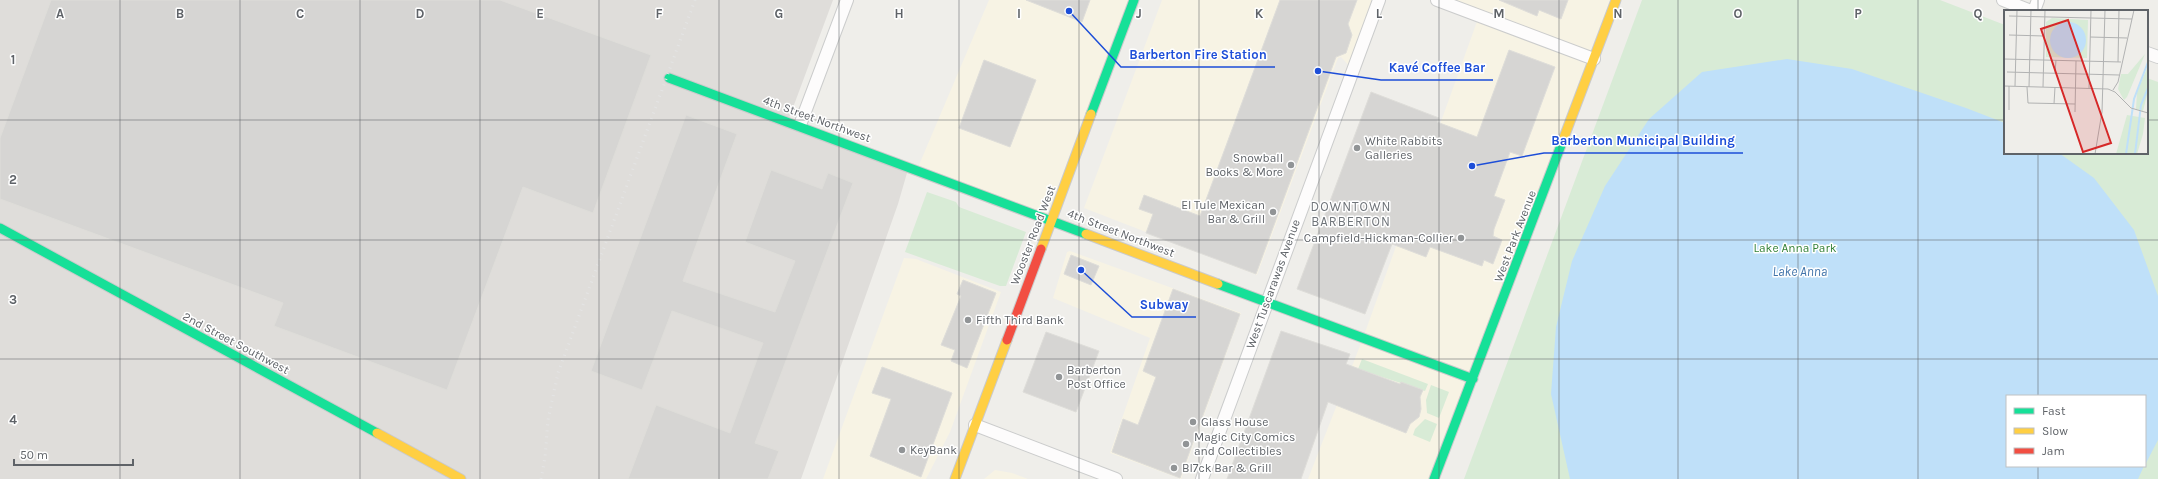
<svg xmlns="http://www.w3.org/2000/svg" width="2158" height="479" font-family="Karla,sans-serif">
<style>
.commercial{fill:#f7f3e4}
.industrial{fill:#dfddda}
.green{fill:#d8ebd6;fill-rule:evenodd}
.water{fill:#bfe0f9}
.building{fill:#d6d5d3;stroke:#deddd9}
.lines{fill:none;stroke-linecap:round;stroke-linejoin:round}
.street-casing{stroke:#cbcccc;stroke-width:14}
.fast-casing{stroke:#cacacb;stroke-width:11}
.slow-casing{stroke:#cacacb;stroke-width:11}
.jam-casing{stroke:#cacacb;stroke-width:11}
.street{stroke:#fdfcfc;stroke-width:12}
.fast{stroke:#16e098;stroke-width:9}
.slow{stroke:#ffcf43;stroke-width:9}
.jam{stroke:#f24e42;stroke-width:9}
.rail{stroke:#e4e4e4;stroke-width:3;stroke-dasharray:1 5;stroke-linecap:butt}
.grid{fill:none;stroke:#5f6368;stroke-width:1;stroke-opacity:0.55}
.poi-dot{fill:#919496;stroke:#fff;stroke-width:1.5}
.labels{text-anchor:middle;stroke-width:3;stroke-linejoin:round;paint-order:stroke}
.street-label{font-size:12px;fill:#5f6368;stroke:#fff}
.poi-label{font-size:12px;fill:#5f6368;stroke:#fff;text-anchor:start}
.park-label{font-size:12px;fill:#348238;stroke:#fff}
.neighbourhood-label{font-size:13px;letter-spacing:1px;fill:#70757a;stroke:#fff}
.water-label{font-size:13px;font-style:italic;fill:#4174aa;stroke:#fff}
.inset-river{fill:none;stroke:#bfe0f9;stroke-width:2}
.inset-road{fill:none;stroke:#b1b2b2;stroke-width:1}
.view{fill:#d62828;fill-opacity:0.15;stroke:#d62828;stroke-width:2}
.inset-edge{fill:none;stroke:#5f6368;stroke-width:2}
.grid-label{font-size:13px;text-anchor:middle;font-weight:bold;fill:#5f6368;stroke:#fff;stroke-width:3;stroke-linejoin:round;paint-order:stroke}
.leader{fill:none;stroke:#1d4ed8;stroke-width:1.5}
.callout-dot{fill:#1d4ed8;stroke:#fff;stroke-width:1.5}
.callout-label{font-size:13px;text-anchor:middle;font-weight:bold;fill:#1d4ed8;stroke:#fff;stroke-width:3;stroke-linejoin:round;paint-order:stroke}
</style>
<rect width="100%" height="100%" fill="#efeeea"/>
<!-- commercial -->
<path class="commercial" d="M989 0H1134L1052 220 919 165Z
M1162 0H1380L1353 70 1341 57 1338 58 1257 275 1084 208Z
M1437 0H1616L1434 479H1308L1363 338 1479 16Z
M1070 251 1241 313 1181 479 1110 453 1150 338 1053 298 1067 252Z
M904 258 916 259 1001 292 950 432 926 479H823Z
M995 470 1012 473 1028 479H984Z"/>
<!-- industrial -->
<path class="industrial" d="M0 0H833L788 121 909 166 898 204 801 479H0Z"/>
<!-- green -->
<path class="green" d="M1642 0H1940L2005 25V153H2147V78L2158 82V479H1464ZM2007 396H2145V466H2007Z
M927 192 956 202 959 207 1026 232 1006 286H1000L905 252Z
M1362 359 1428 384 1425 391 1358 369Z
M1431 385 1449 392 1439 418 1427 413 1426 400Z
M1425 419 1437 424 1430 442 1413 435 1415 429Z"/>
<!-- water -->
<path class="water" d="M1787 59 1852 69 1966 108 2005 123V153H2059L2094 178 2134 230 2158 296V440L2145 465V396H2007V466H2144L2138 479H1570L1551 394 1556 327 1572 261 1605 186 1649 119 1702 72Z"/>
<!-- building -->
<path class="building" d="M51 0H500L651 55 593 213 523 187 447 390 274 326 283 303 0 199V138Z
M1026 0H1090L1082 22Z
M1280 0H1357L1348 24 1352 35 1346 53 1336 57 1256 274 1146 233 1153 214 1139 209 1144 195 1200 216Z
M1499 0H1568L1561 19 1539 10 1537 16Z
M1509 50 1555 67 1522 156 1510 152 1494 196 1505 200 1494 229 1493 236 1502 240 1493 264 1484 260 1482 266 1430 247 1426 257 1392 244 1365 314 1297 289 1371 92 1439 118 1437 122 1477 137Z
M984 60 1036 80 1010 147 959 128Z
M686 115 737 134 683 281 775 312 795 261 745 242 771 170 822 189 828 173 853 183 755 443 779 451 768 479H628L656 405 730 433 763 343 672 311 642 390 591 371Z
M1071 255 1099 266 1091 285 1064 274Z
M963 280 996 293 967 368 951 361 955 350 941 345 961 296 957 294Z
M1173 289 1240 314 1180 478 1112 452 1123 419 1138 425 1156 377 1143 371Z
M1281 331 1350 354 1346 364 1400 384 1401 382 1423 390 1420 397 1421 409 1419 417 1410 424 1406 433 1328 402 1301 479H1227Z
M1046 332 1099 351 1076 412 1023 392Z
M882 367 952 393 921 477 870 456 891 399 872 393Z"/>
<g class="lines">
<!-- street casing -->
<g class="street-casing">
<path id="street" d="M1437 0 1594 59
M2003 0 2031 11
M2034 11 2038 0
M2147 53 2158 57
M800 125 847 0
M975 425 1116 479
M1202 479 1379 0"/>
</g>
<!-- fast casing -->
<g class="fast-casing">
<path id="fast" d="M669 78 1086 234
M1091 114 1134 0
M0 228 377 433
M1218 284 1473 379
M1434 479 1563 140"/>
</g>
<!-- slow casing -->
<g class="slow-casing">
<path id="slow" d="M1563 140 1616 0
M1086 234 1218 284
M1041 249 1091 114
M377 433 461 479
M955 479 1007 340"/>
</g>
<!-- jam casing -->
<g class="jam-casing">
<path id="jam" d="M1007 340 1041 249"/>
</g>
<!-- street -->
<use href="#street" class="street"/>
<!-- fast -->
<use href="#fast" class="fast"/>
<!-- slow -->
<use href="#slow" class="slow"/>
<!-- jam -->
<use href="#jam" class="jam"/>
<!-- rail -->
<path class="rail" d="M541 479 545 458 548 420 558 373 695 0"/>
</g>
<!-- grid -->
<path class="grid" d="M120 0V479M240 0V479M360 0V479M480 0V479M599 0V479M719 0V479M839 0V479M959 0V479M1079 0V479M1199 0V479M1319 0V479M1439 0V479M1559 0V479M1678 0V479M1798 0V479M1918 0V479M2038 0V11M0 120H2005M2147 120H2158M2038 153V396M0 240H2158M0 359H2158M2038 466V479"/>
<!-- markers -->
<g class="poi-dot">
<circle cx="1357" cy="148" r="4"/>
<circle cx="1291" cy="165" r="4"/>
<circle cx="1273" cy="212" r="4"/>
<circle cx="1461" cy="238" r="4"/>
<circle cx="968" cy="320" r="4"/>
<circle cx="1059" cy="377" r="4"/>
<circle cx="1193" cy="422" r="4"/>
<circle cx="1186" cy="444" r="4"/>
<circle cx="902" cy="450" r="4"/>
<circle cx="1174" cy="468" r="4"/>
</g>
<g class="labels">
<!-- street labels -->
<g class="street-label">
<text transform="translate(817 119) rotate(20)" y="4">4th Street Northwest</text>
<text transform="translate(1121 233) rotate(21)" y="4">4th Street Northwest</text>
<text transform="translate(1033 235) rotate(-69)" y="4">Wooster Road West</text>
<text transform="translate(1515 236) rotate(-69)" y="4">West Park Avenue</text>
<text transform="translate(1273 284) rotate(-70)" y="4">West Tuscarawas Avenue</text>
<text transform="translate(236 343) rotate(28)" y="4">2nd Street Southwest</text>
</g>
<!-- poi labels -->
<g class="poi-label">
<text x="1365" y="145">White Rabbits<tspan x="1365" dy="14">Galleries</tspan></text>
<text x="1283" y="162" text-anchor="end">Snowball<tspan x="1283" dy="14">Books &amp; More</tspan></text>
<text x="1265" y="209" text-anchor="end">El Tule Mexican<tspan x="1265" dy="14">Bar &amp; Grill</tspan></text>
<text x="1453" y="242" text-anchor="end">Campfield-Hickman-Collier</text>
<text x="976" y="324">Fifth Third Bank</text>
<text x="1067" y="374">Barberton<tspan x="1067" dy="14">Post Office</tspan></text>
<text x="1201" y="426">Glass House</text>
<text x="1194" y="441">Magic City Comics<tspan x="1194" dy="14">and Collectibles</tspan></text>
<text x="910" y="454">KeyBank</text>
<text x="1182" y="472">Bl7ck Bar &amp; Grill</text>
</g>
<!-- park labels -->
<g class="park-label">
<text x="1795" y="252">Lake Anna Park</text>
</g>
<!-- neighbourhood labels -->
<g class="neighbourhood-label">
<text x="1351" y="211">DOWNTOWN<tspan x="1351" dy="15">BARBERTON</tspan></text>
</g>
<!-- water labels -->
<g class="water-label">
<text x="1800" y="276">Lake Anna</text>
</g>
</g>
<!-- overview -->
<g transform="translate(2004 10)">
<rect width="144" height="144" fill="#efeeea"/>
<path d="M48 8 84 10 83 48 42 47V12ZM141 44 123 87 120 90 114 79 117 64H124ZM144 56V81L139 101 132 99 133 82ZM123 105 141 108 139 124 133 144H112Z" fill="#d8ebd6"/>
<path d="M46 30a18 18 0 1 1 36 0a18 18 0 1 1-36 0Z" fill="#bfe0f9"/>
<path class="inset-river" d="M122 144 130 89 144 52M131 144 137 95 144 78"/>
<path class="inset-road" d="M5 6 128 9M5 25 40 26M86 27 123 28M0 49 117 52M114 52 115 0M3 62 115 65M51 63 52 50M0 76 104 79 111 82 127 98 144 103M11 76 13 0M23 77 24 93 71 94M25 77 27 0M39 77 41 0M85 78 87 0M109 80 114 72 130 0M50 94 51 77M5 100V76M71 102 72 51M91 144 98 102 101 0"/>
<path class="view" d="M64 10 107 133 79 142 37 19Z"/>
<rect width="144" height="144" class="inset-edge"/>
</g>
<g class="grid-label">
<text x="60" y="18">A</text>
<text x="180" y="18">B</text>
<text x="300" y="18">C</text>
<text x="420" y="18">D</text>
<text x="540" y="18">E</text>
<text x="659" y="18">F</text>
<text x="779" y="18">G</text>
<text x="899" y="18">H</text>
<text x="1019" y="18">I</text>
<text x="1139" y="18">J</text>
<text x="1259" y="18">K</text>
<text x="1379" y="18">L</text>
<text x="1499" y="18">M</text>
<text x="1618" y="18">N</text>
<text x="1738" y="18">O</text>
<text x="1858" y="18">P</text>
<text x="1978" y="18">Q</text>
<text x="13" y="64">1</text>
<text x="13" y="184">2</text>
<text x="13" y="304">3</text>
<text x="13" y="424">4</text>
</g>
<!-- callouts -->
<path class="leader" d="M1069 11L1121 67H1275M1318 71L1381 80H1493M1472 166L1544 153H1743M1081 270L1132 317H1196"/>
<g class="callout-dot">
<circle cx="1069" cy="11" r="4"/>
<circle cx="1318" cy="71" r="4"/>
<circle cx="1472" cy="166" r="4"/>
<circle cx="1081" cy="270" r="4"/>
</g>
<g class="callout-label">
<text x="1198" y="59">Barberton Fire Station</text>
<text x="1437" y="72">Kavé Coffee Bar</text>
<text x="1643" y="145">Barberton Municipal Building</text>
<text x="1164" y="309">Subway</text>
</g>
<!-- legend -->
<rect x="2006" y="395" width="140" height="72" fill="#ffffff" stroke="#bfc1c3"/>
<rect x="2014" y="408" width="20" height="6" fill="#16e098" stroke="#bfc1c3"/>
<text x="2042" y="415" font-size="12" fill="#5f6368">Fast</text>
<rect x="2014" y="428" width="20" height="6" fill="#ffcf43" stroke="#bfc1c3"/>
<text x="2042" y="435" font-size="12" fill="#5f6368">Slow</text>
<rect x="2014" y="448" width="20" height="6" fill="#f24e42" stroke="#bfc1c3"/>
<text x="2042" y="455" font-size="12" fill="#5f6368">Jam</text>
<!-- scale -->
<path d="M14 459v6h119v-6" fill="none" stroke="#5f6368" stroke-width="2"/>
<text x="20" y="459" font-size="12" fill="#5f6368" stroke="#ffffff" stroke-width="3" paint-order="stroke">50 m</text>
</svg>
